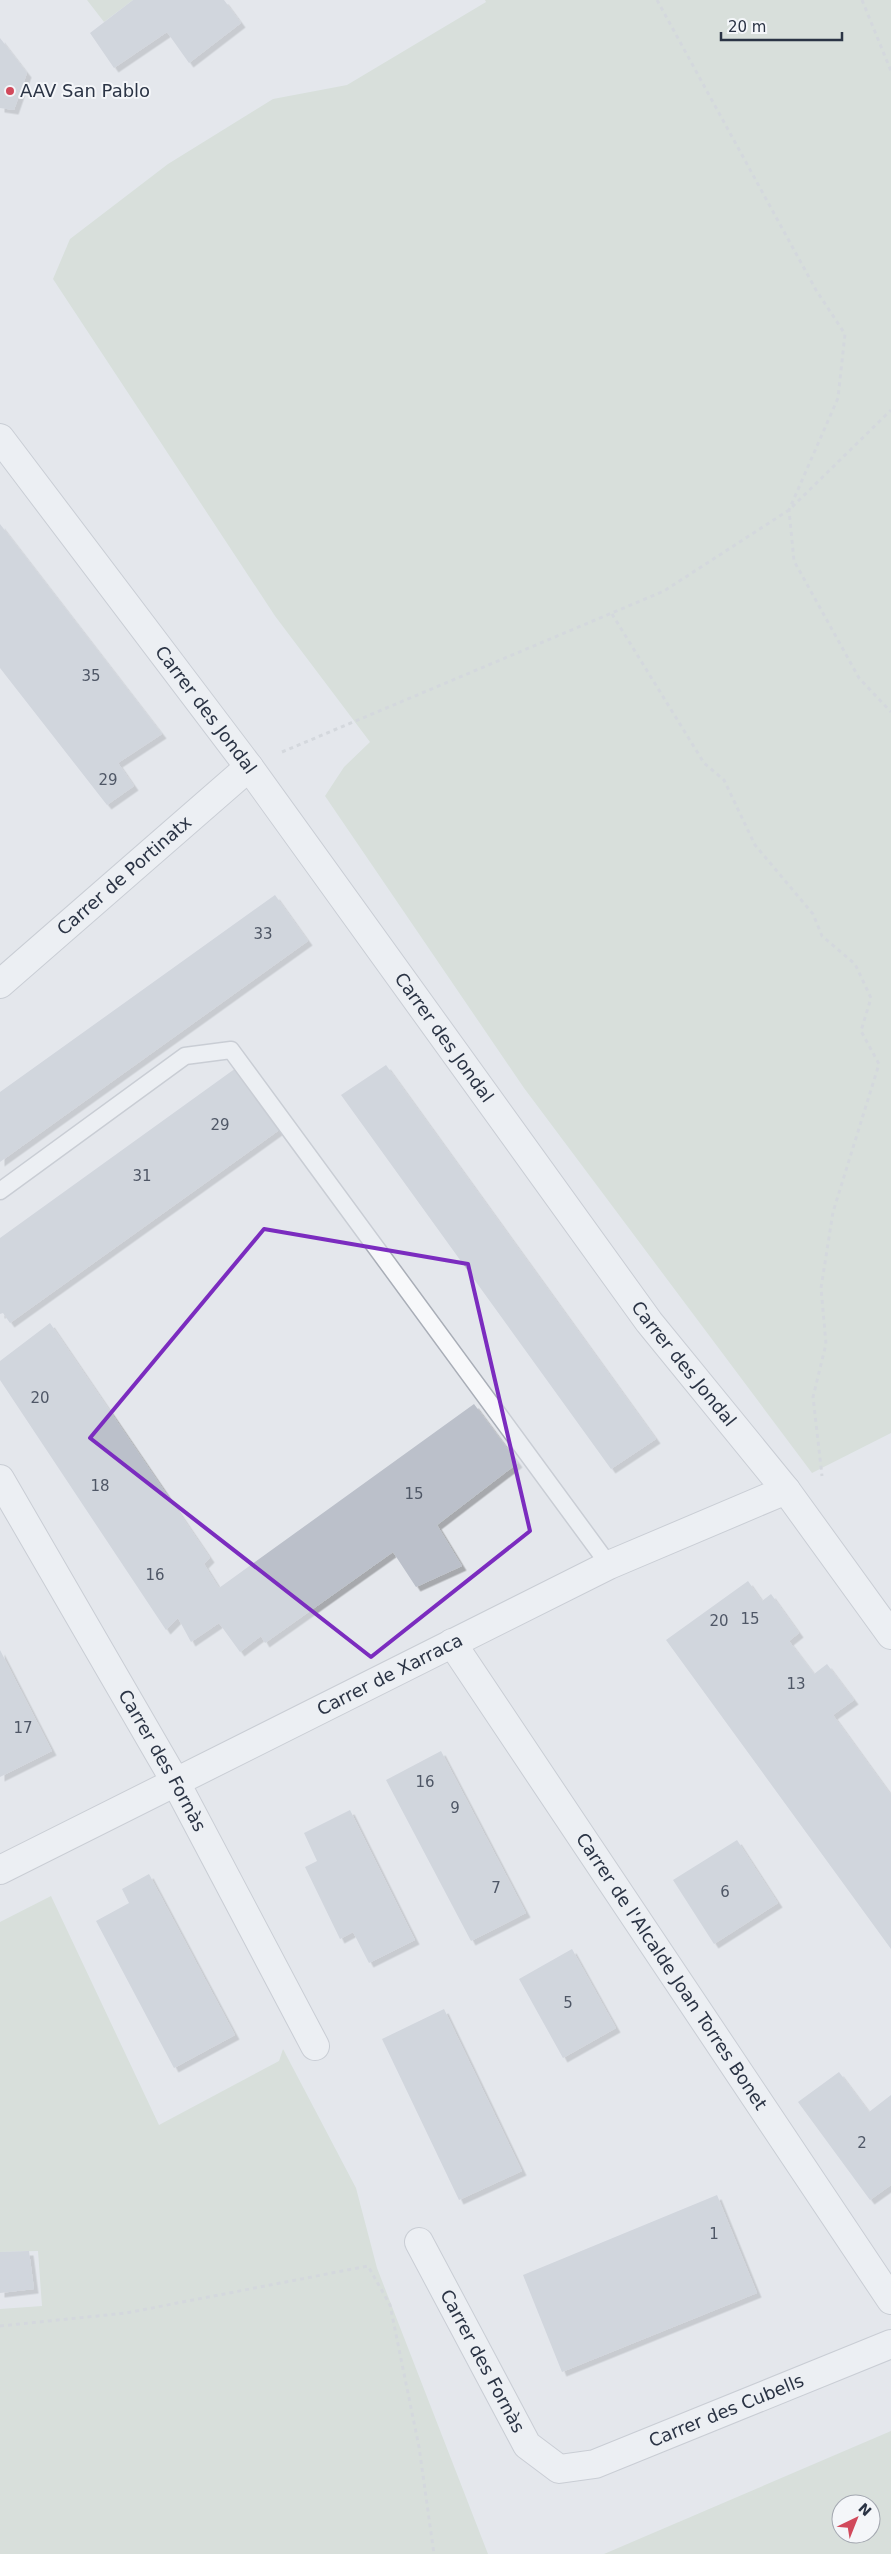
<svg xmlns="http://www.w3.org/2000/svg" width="891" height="2554" font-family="'DejaVu Sans',sans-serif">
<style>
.green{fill:#c9d6c5;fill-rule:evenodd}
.building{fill:#bbc0ca;filter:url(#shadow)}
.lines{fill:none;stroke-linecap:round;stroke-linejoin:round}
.lane-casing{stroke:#a9aeb7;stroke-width:19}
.street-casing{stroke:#a9aeb7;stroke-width:30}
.path{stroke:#c2c5cb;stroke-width:3;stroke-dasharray:4 4;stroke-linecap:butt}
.lane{stroke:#f7f8fa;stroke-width:16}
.street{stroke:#f7f8fa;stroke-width:28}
.marked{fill:none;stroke:#7b2cbf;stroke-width:4;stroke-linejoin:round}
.poi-dot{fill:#d1495b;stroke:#f4f6f9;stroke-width:2}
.labels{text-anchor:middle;stroke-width:4;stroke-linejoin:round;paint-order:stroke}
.number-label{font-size:15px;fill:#4f5766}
.poi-label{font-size:18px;fill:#2b3445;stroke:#f4f6f9;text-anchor:start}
.street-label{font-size:18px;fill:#2b3445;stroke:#f4f6f9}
</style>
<defs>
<filter id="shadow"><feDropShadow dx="4.5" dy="4.5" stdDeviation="0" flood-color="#0004"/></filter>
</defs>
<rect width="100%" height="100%" fill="#e4e7ec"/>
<!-- green -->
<path class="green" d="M87 0H133L104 22Z
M485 0H891V1433L812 1473 524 1088 325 796 344 767 370 742 275 616 53 279 70 239 168 164 273 99 347 85 486 2Z
M51 1896 159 2125 279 2061 283 2049 356 2188 377 2268 488 2554H0V2309L42 2306 38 2251 0 2252V1922Z
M891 2431V2554H604ZM841 2504H871V2534H841Z"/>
<!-- building -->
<path class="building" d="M133 0H224L241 23 189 63 167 32 114 68 90 33Z
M0 38 27 73 14 110 0 108Z
M0 524 162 734 118 763 134 786 107 805 0 668Z
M275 895 308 941 0 1162V1092Z
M386 1065 656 1439 611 1469 341 1095Z
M236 1068 282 1128 10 1323 3 1313 0 1314V1238Z
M50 1323 210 1558 204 1564 219 1588 474 1404 518 1463 437 1525 462 1566 416 1587 393 1552 265 1643 261 1636 240 1652 219 1623 191 1642 178 1618 166 1630 0 1380V1361Z
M748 1581 762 1601 771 1594 799 1633 789 1641 814 1674 827 1664 854 1700 833 1715 891 1795V1949L666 1640Z
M0 1650 52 1751 0 1777Z
M441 1751 526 1913 471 1941 386 1780Z
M350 1810 415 1940 369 1963 353 1932 340 1939 305 1867 317 1861 304 1833Z
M737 1840 778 1903 714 1944 673 1880Z
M149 1874 235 2035 174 2068 96 1921 129 1903 122 1889Z
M572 1949 616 2028 563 2058 519 1979Z
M444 2009 522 2171 459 2200 382 2039Z
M839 2072 869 2112 891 2095V2185L870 2200 798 2102Z
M717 2195 757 2293 562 2372 523 2275Z
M29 2251 34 2289 0 2293V2252Z"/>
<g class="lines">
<!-- lane casing -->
<g class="lane-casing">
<path id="lane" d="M0 1191 185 1056 231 1050 609 1565"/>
</g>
<!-- street casing -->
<g class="street-casing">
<g id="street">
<path id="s1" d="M0 438 249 767 649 1322 786 1490 891 1635"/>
<path id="s2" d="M0 984 249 767"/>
<path id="s3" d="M0 1479 175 1781 315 2046"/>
<path id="s4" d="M452 1643 891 2300"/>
<path id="s5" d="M0 1870 609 1565 786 1490"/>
<path id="s6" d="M419 2242 527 2445 559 2469 595 2464 891 2344"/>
</g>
</g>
<!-- path -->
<path class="path" d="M657 0 816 290 845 334 838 398 789 510 794 561 859 678 891 712
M862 0 891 71
M612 614 704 763 724 780 755 845 813 914 822 936 855 964 871 998 861 1031 879 1064 833 1212 821 1288 826 1344 813 1397 822 1476
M282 752 664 591 789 510 891 410
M0 2326 126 2313 368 2266 390 2305 419 2447 434 2554"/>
<!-- lane -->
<use href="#lane" class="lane"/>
<!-- street -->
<use href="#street" class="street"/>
</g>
<!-- marked area -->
<path d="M0 0H891V2554H0ZM264 1229 468 1264 530 1531 371 1657 90 1438Z" fill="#e4e7ec" fill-opacity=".55" fill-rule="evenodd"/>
<path class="marked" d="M264 1229 468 1264 530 1531 371 1657 90 1438Z"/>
<!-- markers -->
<circle class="poi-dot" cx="10" cy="91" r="5"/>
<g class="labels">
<!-- number labels -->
<g class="number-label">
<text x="91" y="681">35</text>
<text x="108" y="785">29</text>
<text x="263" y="939">33</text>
<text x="220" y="1130">29</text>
<text x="142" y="1181">31</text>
<text x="40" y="1403">20</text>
<text x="100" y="1491">18</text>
<text x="414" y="1499">15</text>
<text x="155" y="1580">16</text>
<text x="750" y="1624">15</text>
<text x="719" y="1626">20</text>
<text x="796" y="1689">13</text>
<text x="23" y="1733">17</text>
<text x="425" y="1787">16</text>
<text x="455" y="1813">9</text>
<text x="496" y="1893">7</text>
<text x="725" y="1897">6</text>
<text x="568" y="2008">5</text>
<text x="862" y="2148">2</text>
<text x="714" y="2239">1</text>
</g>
<!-- poi labels -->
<g class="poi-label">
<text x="20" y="97">AAV San Pablo</text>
</g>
<!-- street labels -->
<g class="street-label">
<text dy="6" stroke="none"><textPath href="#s1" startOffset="341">Carrer des Jondal</textPath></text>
<text dy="6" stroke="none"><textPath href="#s2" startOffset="165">Carrer de Portinatx</textPath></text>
<text dy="6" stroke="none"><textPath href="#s1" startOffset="746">Carrer des Jondal</textPath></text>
<text dy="6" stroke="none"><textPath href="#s1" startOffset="1151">Carrer des Jondal</textPath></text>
<text dy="6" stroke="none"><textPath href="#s5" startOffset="436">Carrer de Xarraca</textPath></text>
<text dy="6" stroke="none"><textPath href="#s3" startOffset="325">Carrer des Fornàs</textPath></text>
<text dy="6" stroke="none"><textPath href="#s4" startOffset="395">Carrer de l'Alcalde Joan Torres Bonet</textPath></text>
<text dy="6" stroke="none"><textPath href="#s6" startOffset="135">Carrer des Fornàs</textPath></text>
<text dy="6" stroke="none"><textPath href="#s6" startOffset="448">Carrer des Cubells</textPath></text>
</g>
</g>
<!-- north arrow -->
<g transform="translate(856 2519) rotate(43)"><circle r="24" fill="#f4f6f9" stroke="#a4a8b1"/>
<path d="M0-4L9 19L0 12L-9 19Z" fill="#d1495b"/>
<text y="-8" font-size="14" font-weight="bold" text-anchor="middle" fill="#2b3445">N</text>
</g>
<!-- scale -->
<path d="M721 32v8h121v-8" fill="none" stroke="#2b3445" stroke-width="2.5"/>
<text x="728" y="32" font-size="15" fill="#2b3445" stroke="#f4f6f9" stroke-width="4" paint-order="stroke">20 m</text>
</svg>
